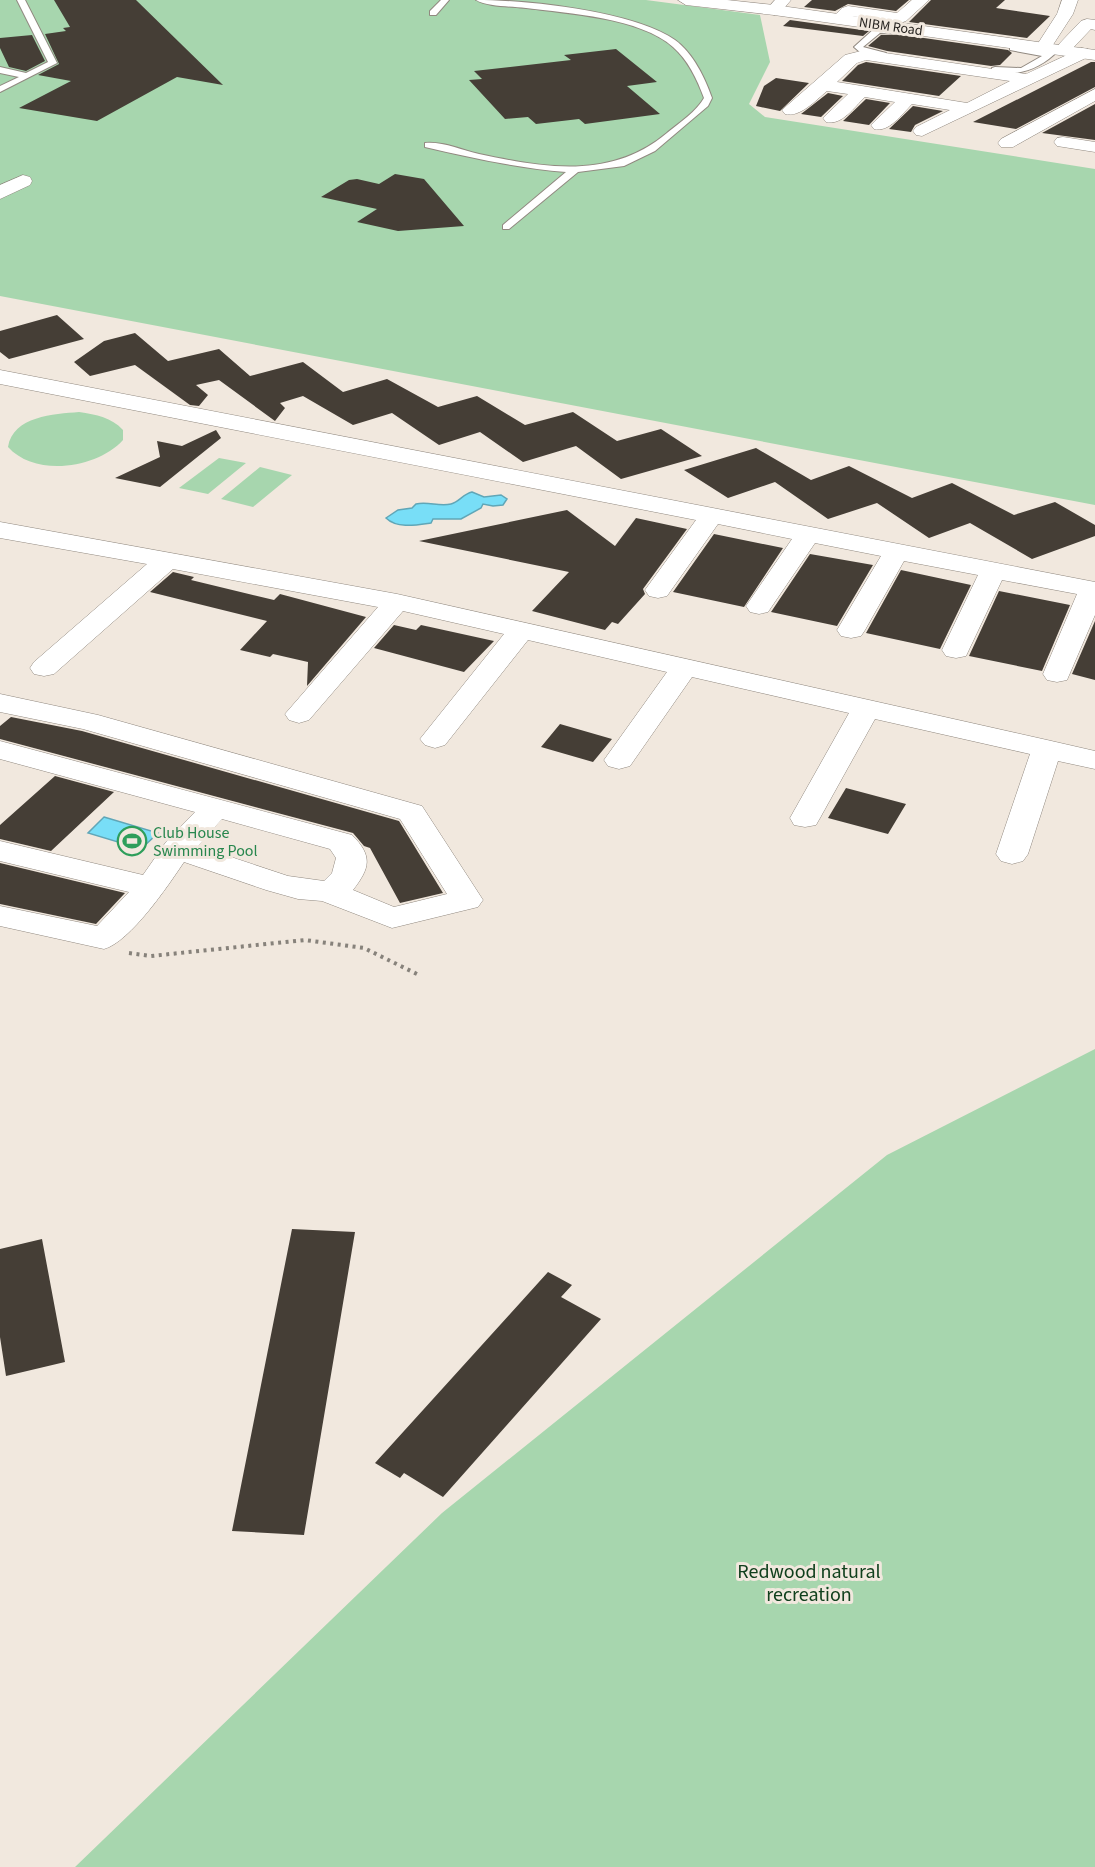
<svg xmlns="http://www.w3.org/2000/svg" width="1095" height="1867" font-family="'Source Sans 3',sans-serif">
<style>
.green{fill:#a7d6ae}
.water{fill:#78def7;stroke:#60a6b7;stroke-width:1.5}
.building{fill:#453e36}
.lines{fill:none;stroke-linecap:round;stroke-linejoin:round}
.service-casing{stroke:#918980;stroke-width:2}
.minor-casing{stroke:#918980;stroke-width:1}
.tertiary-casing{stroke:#918980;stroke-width:1}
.path{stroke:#87827b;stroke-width:4;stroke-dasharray:3 4.5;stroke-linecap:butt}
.service{fill:#fff;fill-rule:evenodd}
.minor{fill:#fff;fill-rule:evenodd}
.tertiary{fill:#fff;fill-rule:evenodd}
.labels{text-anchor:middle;stroke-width:6;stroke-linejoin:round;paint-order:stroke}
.far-street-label{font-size:14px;fill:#282522;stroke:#f1e8de}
.leisure-label{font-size:16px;fill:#27864d;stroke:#f1e8de;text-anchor:start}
.near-park-label{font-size:20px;fill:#10401d;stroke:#f1e8de}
</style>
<rect width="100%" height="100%" fill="#f1e8de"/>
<!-- green -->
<path class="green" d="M0 0H646L760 15 770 62 749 104 765 117 1095 169V505L0 296Z
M79 412C97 415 111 417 123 430V440C98 468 36 478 8 447 13 416 54 414 79 412Z
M219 458 246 463 208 494 179 488Z
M260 467 292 475 253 507 221 499Z
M1095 1049V1867H75L442 1513 887 1155Z"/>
<!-- water -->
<path class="water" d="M472 492 484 497 501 495 507 499 503 505 493 506 483 504 481 508 461 519H433L431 523C417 525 397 529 386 518L398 510 412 508 416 504C428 501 439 507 451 504 459 502 463 494 472 492Z
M104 817 158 833 141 849 88 833Z"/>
<!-- building -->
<path class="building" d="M54 0H136L223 85 177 77 97 121 19 108 71 81 38 75 59 64 45 34 66 31 63 28 70 27Z
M812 0H909L896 11 848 4 835 11 804 7Z
M931 0H1005L996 8 1050 16 1027 38 909 22Z
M790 20 869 31 863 36 783 26Z
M32 35 45 61 26 71 9 67 0 48V38Z
M881 35H903L1008 50 1012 53 1000 65 991 66 887 51 868 46Z
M616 49 657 82 627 86 660 114 585 124 579 119 536 124 528 117 505 119 469 80 482 79 474 71 571 60 564 55Z
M866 62 961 76 939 96 842 81 858 65Z
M1091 62H1095V87L1016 129 973 122Z
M776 78 809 83 780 111 756 106 764 86Z
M828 93 843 96 821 117 801 114Z
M866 99 890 103 869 125 843 121Z
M1095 104V140L1042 133Z
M913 106 943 111 915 125 911 132 889 129Z
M395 174 424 179 464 226 398 231 357 222 377 209 321 197 349 180 357 179 379 184Z
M57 315 84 339 9 359 0 352V331Z
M135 333 168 361 219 349 250 376 303 362 343 392 387 379 438 407 477 396 525 425 573 412 617 441 661 429 702 456 621 479 576 446 523 462 480 432 439 445 392 413 353 425 303 396 280 403 285 408 275 421 219 380 196 385 208 395 199 406 190 405 135 365 90 376 74 362 104 341Z
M216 430 221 438 160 487 115 478 160 457 157 441 182 446Z
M756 448 811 480 849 466 912 498 952 483 1014 515 1055 502 1095 525V536L1032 559 970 523 929 538 877 503 828 519 775 482 728 498 684 470Z
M567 510 615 546 636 518 687 529 643 589 645 594 618 624 612 622 605 630 532 611 569 572 419 541Z
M714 534 783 548 744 607 673 592Z
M810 554 873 565 837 626 771 612Z
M901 570 971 585 940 649 866 633Z
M173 572 194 577 191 580 274 600 280 594 366 617 307 686 308 662 273 654 270 657 240 650 267 621 150 592Z
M999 591 1070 605 1042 671 969 656Z
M1095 621V680L1072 674Z
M394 625 416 630 421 625 494 641 464 672 374 648Z
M11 717 82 731 399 821 443 893 400 903 370 848 364 846 353 833 0 739V726Z
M560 724 612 739 593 762 541 747Z
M55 776 114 792 51 851 0 839V825Z
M846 788 906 804 888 834 828 818Z
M0 863 125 893 96 924 0 904Z
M292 1229 355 1232 304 1535 232 1531Z
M42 1239 65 1362 6 1376 0 1337V1249Z
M548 1272 572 1285 561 1297 601 1319 443 1497 404 1473 400 1478 375 1463Z"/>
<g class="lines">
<!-- service casing -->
<g class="service-casing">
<path id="service" d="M17 0H25L57 63 0 92V86L19 77 0 73V67L26 73 48 62Z
M441 0H449L436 15H430V11Z
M476 0C527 0 633 11 675 40 693 53 705 78 712 98L708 106 655 151 624 166 578 172 509 229H503V225L566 172C518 168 472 158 425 147V143C441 141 462 150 479 154 545 168 611 180 667 133 679 123 697 111 704 98 697 79 688 60 673 47 641 18 568 13 526 8 511 6 488 7 476 0Z
M875 28 901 30 905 32 901 34 880 33 863 47 886 53V57L861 53 854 47Z
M1010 46 1047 52 1055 48 1059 50C1040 69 1019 77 992 72V68L995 67 1021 68 1042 56 1010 50Z"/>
</g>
<!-- minor casing -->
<g class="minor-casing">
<path id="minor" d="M775 0H791L780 13 774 15 766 10Z
M912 0H929L906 21 900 23 851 16 843 20 835 15 842 8 848 6 897 13Z
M1062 0H1078L1073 14 1049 51H1037L1035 48 1057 14Z
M1087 19 1095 20V30L1091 29 1072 49H1060L1058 46 1060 43 1081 21Z
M1082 48 1088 49 1090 53 1088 57 922 136 916 135 913 131 916 127 950 110 912 104C902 114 889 133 874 129L871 125 895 102 865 97C854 107 842 126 826 122L823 118 848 94 827 91C816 100 800 118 785 114L782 110 845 55 865 50 1026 74ZM866 60 1010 81 967 103 837 82 857 63Z
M1095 89V101L1013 147H1001L998 143 1001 139Z
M1063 137 1095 142V152L1057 146 1054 142 1057 138Z
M23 175 30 177 32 181 30 185 0 199V185Z
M0 370 1095 582V615L1067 680 1057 682 1047 680 1043 674 1077 594 1002 580 966 656 956 658 946 656 942 650 978 575 904 561 865 630 861 636 851 638 841 636 837 630 881 556 815 543 768 612 759 614 750 612 746 606 792 539 718 524 667 596 658 598 649 596 645 590 696 520 0 384Z
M0 522 397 594 1047 740 1095 751V769L1058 761 1028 854 1023 861 1012 864 1001 861 996 854 1030 754 875 719 820 818 816 825 805 827 794 825 790 818 849 713 692 677 630 766 619 769 608 766 604 760 667 672 528 640 445 745 435 748 425 745 420 739 504 634 403 611 309 720 299 723 289 720 285 714 378 607 173 569 54 674 44 676 34 674 30 668 34 662 147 564 0 538Z
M0 694 98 715 422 806 483 900 478 907 392 928 322 901 298 899 266 890 184 862C168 886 130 942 104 949L0 926V906L97 926 129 892 0 861V841L143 875 166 842 195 812 0 759V741L352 835C373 856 370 868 353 890L394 907 447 894 400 819 83 729 0 712ZM222 819 330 849 336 858 332 873 324 881 288 876 198 846Z"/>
</g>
<!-- tertiary casing -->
<g class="tertiary-casing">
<path id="tertiary" d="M678 0H727L774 5 1095 50V60L774 15 686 5Z"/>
</g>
<!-- path -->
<path class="path" d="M129 953 151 956 305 940 364 948 419 975"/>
<!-- service -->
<use href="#service" class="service"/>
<!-- minor -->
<use href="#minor" class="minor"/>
<!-- tertiary -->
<use href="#tertiary" class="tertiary"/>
</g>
<!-- icons -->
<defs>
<g id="stadium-ring" transform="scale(1.5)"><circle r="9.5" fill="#f1e8de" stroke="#2e9e5b" stroke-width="1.5"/><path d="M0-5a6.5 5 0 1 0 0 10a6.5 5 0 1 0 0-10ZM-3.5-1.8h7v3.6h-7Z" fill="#2e9e5b"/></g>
</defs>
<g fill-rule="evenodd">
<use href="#stadium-ring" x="132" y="841"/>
</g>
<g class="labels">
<!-- far-street labels -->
<g class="far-street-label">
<text transform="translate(891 26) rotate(8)" y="5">NIBM Road</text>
</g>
<!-- leisure labels -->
<g class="leisure-label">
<text x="153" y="838">Club House<tspan x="153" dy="18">Swimming Pool</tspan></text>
</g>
<!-- near-park labels -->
<g class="near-park-label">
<text x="809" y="1578">Redwood natural<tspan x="809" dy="23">recreation</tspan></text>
</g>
</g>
</svg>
